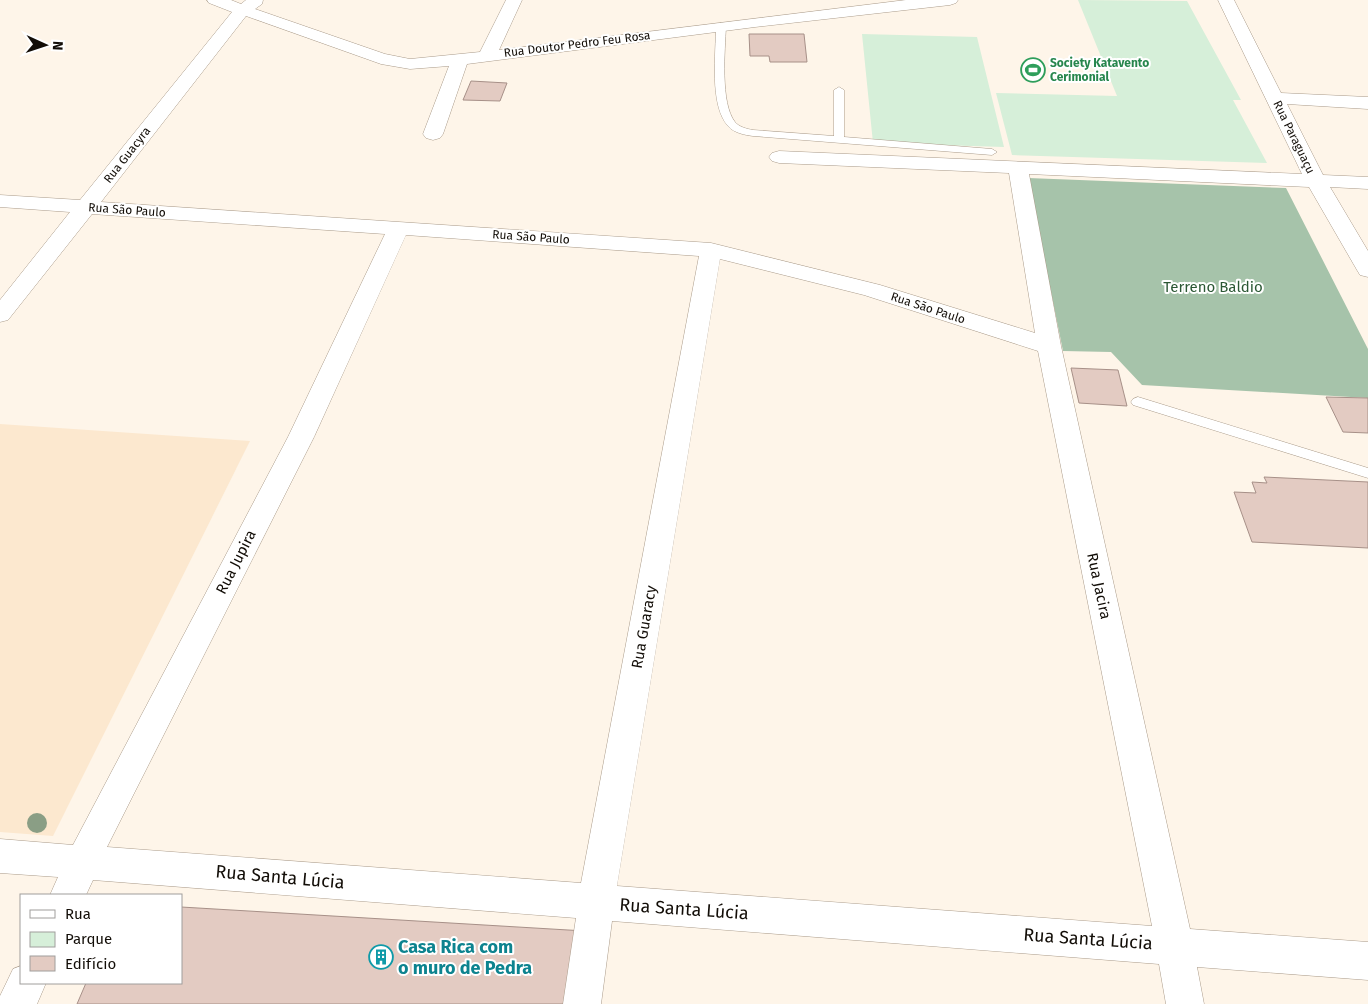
<svg xmlns="http://www.w3.org/2000/svg" width="1368" height="1004" font-family="'Fira Sans',sans-serif">
<style>
.built{fill:#fce8cf}
.green{fill:#d6efd9}
.forest{fill:#a6c3aa}
.building{fill:#e3cbc2;stroke:#a79088}
.lines{fill:none;stroke-linecap:round;stroke-linejoin:round}
.service-casing{stroke:#aa9b8a;stroke-width:1}
.minor-casing{stroke:#aa9b8a;stroke-width:1}
.service{fill:#fff;fill-rule:evenodd}
.minor{fill:#fff;fill-rule:evenodd}
.tree{fill:#8a9e85}
.labels{text-anchor:middle;stroke-width:4;stroke-linejoin:round;paint-order:stroke}
.far-street-label{font-size:12px;fill:#120d07;stroke:#fff}
.far-leisure-label{font-size:12px;font-weight:bold;fill:#27864d;stroke:#fff;text-anchor:start}
.park-label{font-size:15px;fill:#2b5734;stroke:#fff}
.street-label{font-size:15px;fill:#120d07;stroke:#fff}
.near-street-label{font-size:18px;fill:#120d07;stroke:#fff}
.near-culture-label{font-size:18px;font-weight:bold;fill:#0d838f;stroke:#fff;text-anchor:start}
</style>
<rect width="100%" height="100%" fill="#fef5e9"/>
<!-- built -->
<path class="built" d="M0 424 250 441 53 836 0 832Z"/>
<!-- green -->
<path class="green" d="M1078 0 1187 1 1241 100H1233L1267 163 1012 155 996 93 1117 96Z
M862 34 977 37 1004 147 873 143Z"/>
<!-- forest -->
<path class="forest" d="M1028 178 1286 188 1368 349V398L1142 385 1111 352 1063 351Z"/>
<!-- building -->
<path class="building" d="M749 34H804L807 62H770L769 56H750Z
M471 81 507 83 500 101 463 100Z
M1071 368 1118 370 1127 406 1079 403Z
M1326 397 1368 398V433L1343 432Z
M1264 477 1368 482V548L1252 542 1234 492 1256 493 1252 482 1267 483Z
M181 907 585 931 573 1004H77L86 983H181Z"/>
<g class="lines">
<!-- service casing -->
<g class="service-casing">
<path id="service" d="M721 23 726 26C725 50 720 103 735 122 739 127 747 129 753 130L834 136V90L839 87 844 90V137L992 149 997 152 992 155 753 136C745 135 734 133 728 126 709 105 716 53 716 26Z
M1138 397 1368 468V478L1133 405 1131 402 1133 399Z"/>
</g>
<!-- minor casing -->
<g class="minor-casing">
<path id="minor" d="M207 0H231L241 4 246 0H263L262 4 255 9 385 54 410 59 480 52 506 0H522L499 50 906 0H958L956 3 950 5 755 27 467 64 443 134 440 138 433 140 426 138 423 134 449 66 410 69 381 64 246 16 101 202 711 243 880 285 1035 333 1009 173 779 163 772 161 769 157 772 153 779 151 1302 174 1218 0H1234L1281 93 1368 97V109L1287 104 1323 175 1368 177V189L1330 187 1368 251V277L1360 275 1357 270 1309 187 1029 174 1061 346 1190 929 1368 942V980L1197 967 1204 1004H1166L1159 964 612 921 601 1004H563L576 918 93 880 86 895H50L58 877 0 873V839L73 845 288 437 385 234 92 214 8 320 0 322V300L70 212 0 207V195L80 200 232 12 209 3ZM406 235 699 256 581 883 107 847 314 437ZM720 259 864 295 1038 351 1152 926 617 886Z
M21 966V983H46L37 1004H0V996L13 969Z"/>
</g>
<!-- service -->
<use href="#service" class="service"/>
<!-- minor -->
<use href="#minor" class="minor"/>
</g>
<!-- trees -->
<circle class="tree" cx="37" cy="823" r="10"/>
<!-- icons -->
<defs>
<g id="stadium-ring" transform="scale(1.25)"><circle r="9.5" fill="#fff" stroke="#2e9e5b" stroke-width="1.5"/><path d="M0-5a6.5 5 0 1 0 0 10a6.5 5 0 1 0 0-10ZM-3.5-1.8h7v3.6h-7Z" fill="#2e9e5b"/></g>
<g id="building-ring" transform="scale(1.25)"><circle r="9.5" fill="#fff" stroke="#0f9aa8" stroke-width="1.5"/><path d="M-4-6H4V6H1V3H-1V6H-4ZM-2.5-4.3h1.7v1.8h-1.7ZM.8-4.3h1.7v1.8H.8ZM-2.5-1h1.7V.8h-1.7ZM.8-1h1.7V.8H.8Z" fill="#0f9aa8"/></g>
</defs>
<g fill-rule="evenodd">
<use href="#stadium-ring" x="1033" y="70"/>
<use href="#building-ring" x="381" y="957"/>
</g>
<g class="labels">
<!-- far-street labels -->
<g class="far-street-label">
<text transform="translate(577 44) rotate(-7)" y="4">Rua Doutor Pedro Feu Rosa</text>
<text transform="translate(1294 137) rotate(64)" y="4">Rua Paraguaçu</text>
<text transform="translate(127 155) rotate(-52)" y="4">Rua Guacyra</text>
<text transform="translate(127 210) rotate(4)" y="4">Rua São Paulo</text>
<text transform="translate(531 237) rotate(4)" y="4">Rua São Paulo</text>
<text transform="translate(928 308) rotate(18)" y="4">Rua São Paulo</text>
</g>
<!-- far-leisure labels -->
<g class="far-leisure-label">
<text x="1050" y="67">Society Katavento<tspan x="1050" dy="14">Cerimonial</tspan></text>
</g>
<!-- park labels -->
<g class="park-label">
<text x="1213" y="292">Terreno Baldio</text>
</g>
<!-- street labels -->
<g class="street-label">
<text transform="translate(236 562) rotate(-63)" y="5">Rua Jupira</text>
<text transform="translate(1099 586) rotate(78)" y="5">Rua Jacira</text>
<text transform="translate(644 627) rotate(-80)" y="5">Rua Guaracy</text>
</g>
<!-- near-street labels -->
<g class="near-street-label">
<text transform="translate(280 877) rotate(5)" y="6">Rua Santa Lúcia</text>
<text transform="translate(684 909) rotate(4)" y="6">Rua Santa Lúcia</text>
<text transform="translate(1088 939) rotate(4)" y="6">Rua Santa Lúcia</text>
</g>
<!-- near-culture labels -->
<g class="near-culture-label">
<text x="398" y="953">Casa Rica com<tspan x="398" dy="21">o muro de Pedra</tspan></text>
</g>
</g>
<!-- legend -->
<rect x="20" y="894" width="162" height="90" fill="#ffffff" stroke="#a09e9c"/>
<rect x="30" y="910" width="25" height="8" fill="#ffffff" stroke="#a09e9c"/>
<text x="65" y="919" font-size="15" fill="#120d07">Rua</text>
<rect x="30" y="932" width="25" height="15" fill="#d6efd9" stroke="#a09e9c"/>
<text x="65" y="944" font-size="15" fill="#120d07">Parque</text>
<rect x="30" y="956" width="25" height="15" fill="#e3cbc2" stroke="#a09e9c"/>
<text x="65" y="969" font-size="15" fill="#120d07">Edifício</text>
<!-- north arrow -->
<g transform="translate(45 45) rotate(93)" stroke="#ffffff" stroke-width="4" paint-order="stroke">
<path d="M0-4L9 19L0 12L-9 19Z" fill="#120d07"/>
<text y="-8" font-size="14" font-weight="bold" text-anchor="middle" fill="#120d07">N</text>
</g>
</svg>
